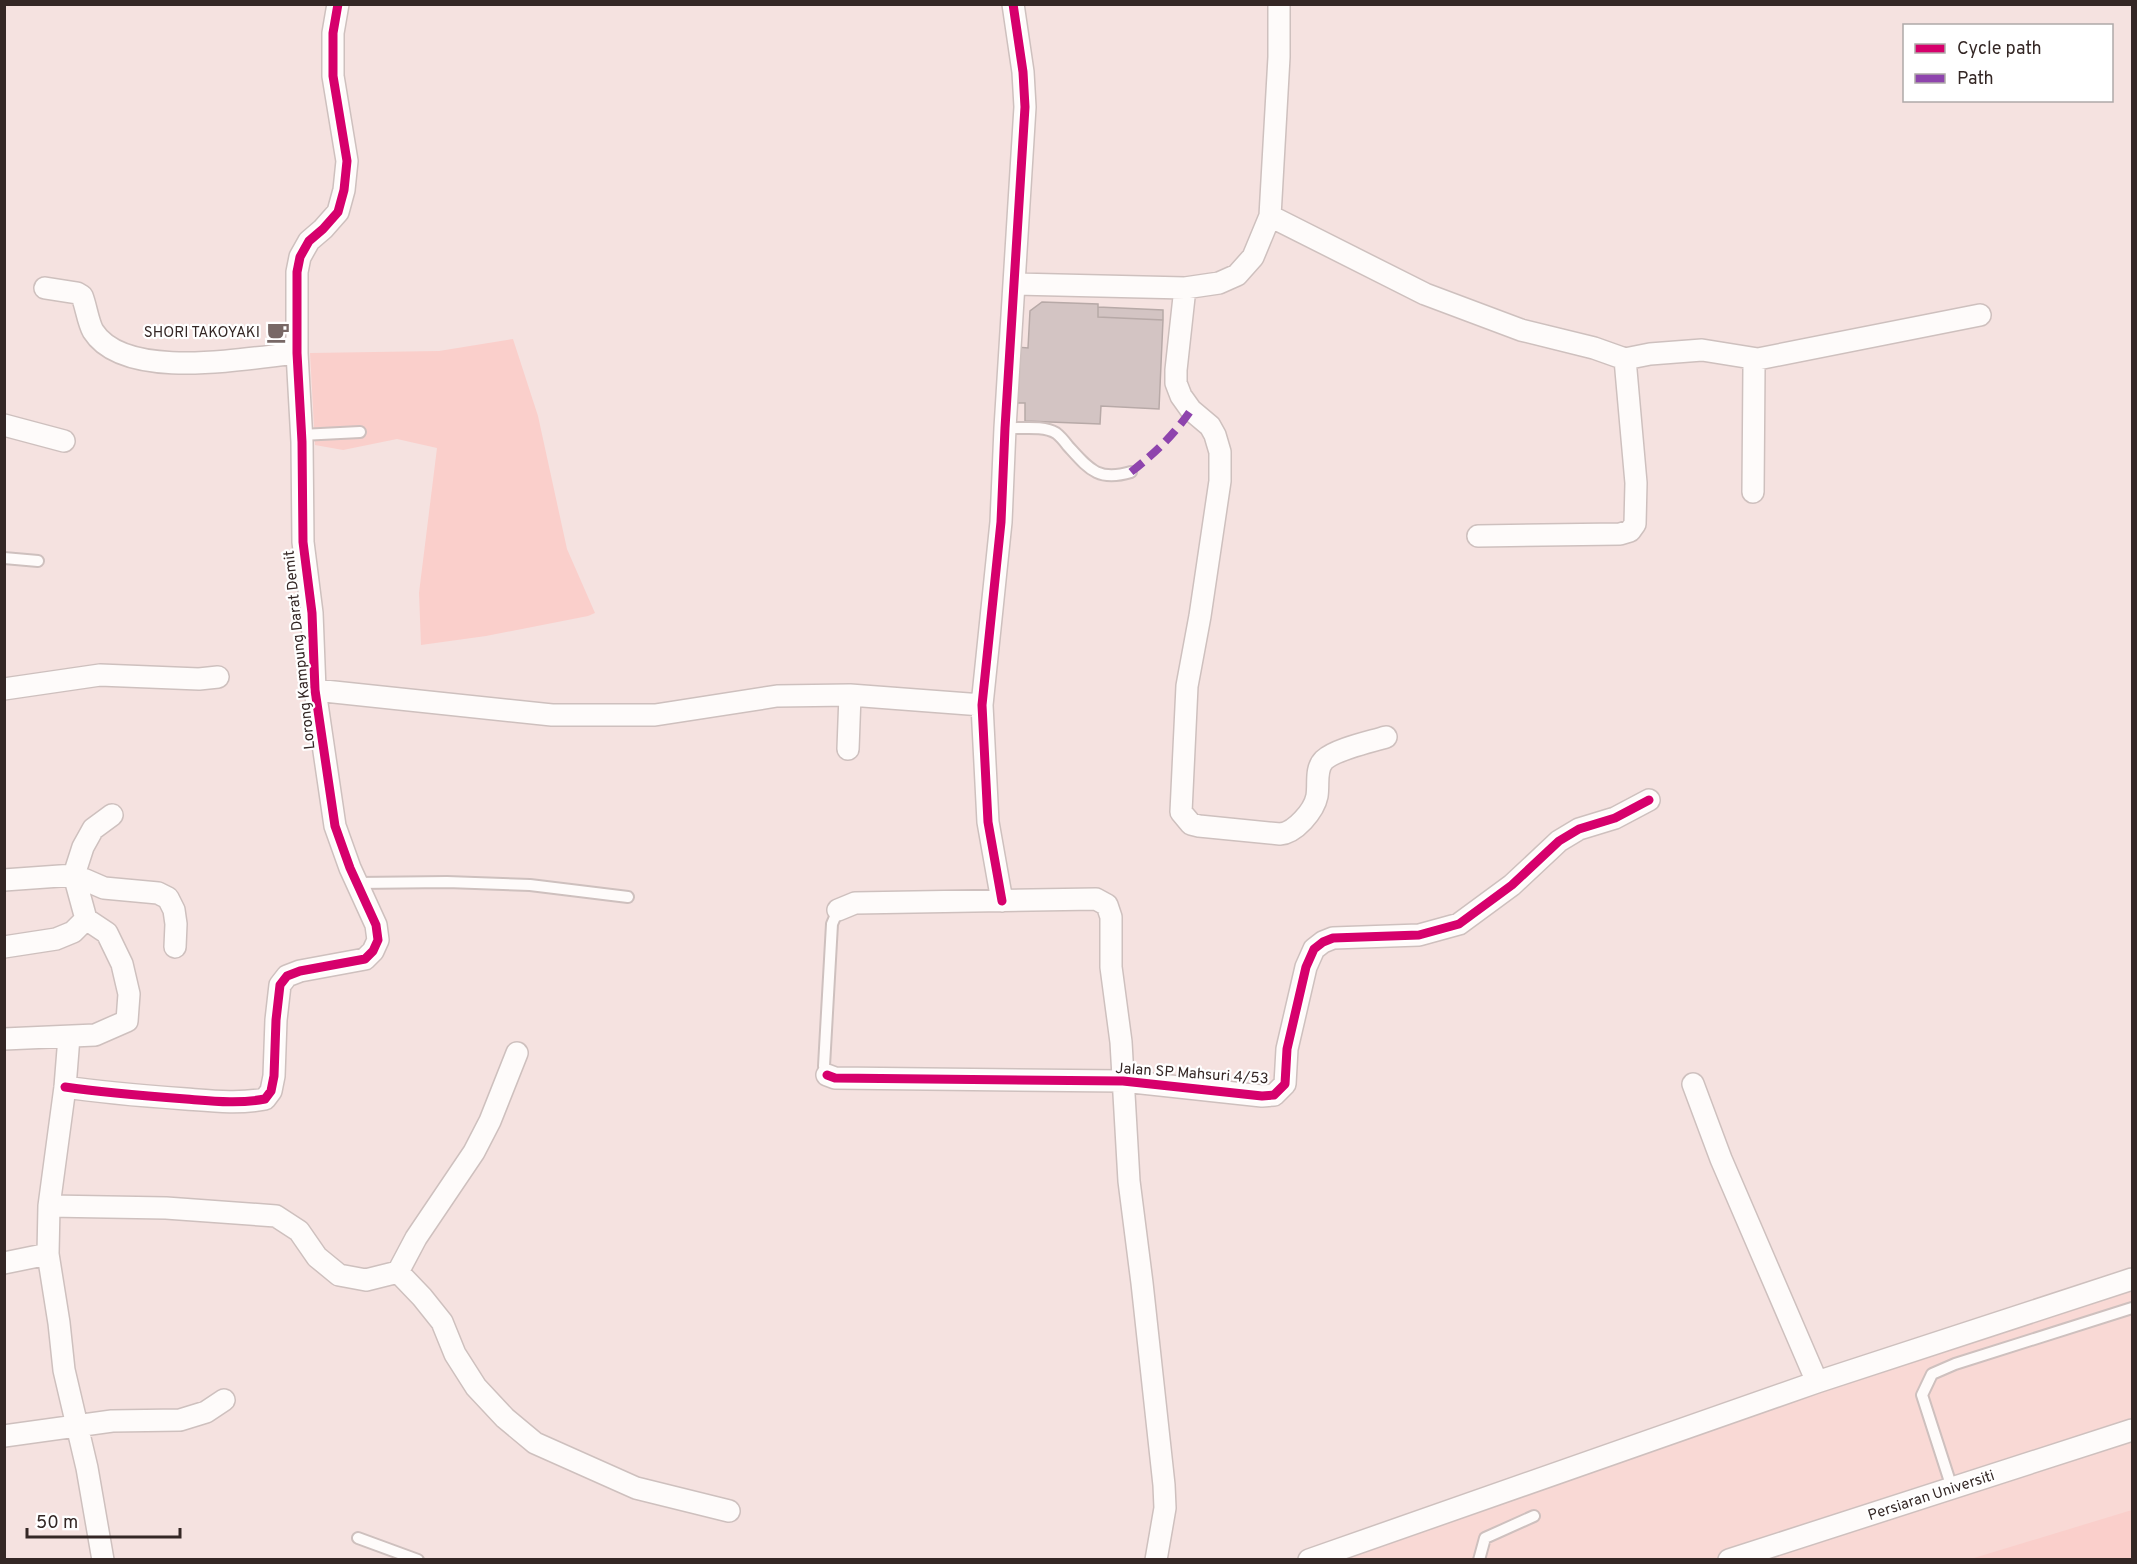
<svg xmlns="http://www.w3.org/2000/svg" width="2137" height="1564" font-family="Overpass,sans-serif">
<style>
.built{fill:#f9d9d5}
.green{fill:#facfcb}
.building{fill:#d3c4c3;stroke:#b7a9a7;stroke-width:1.5}
.lines{fill:none;stroke-linecap:round;stroke-linejoin:round}
.service-casing{stroke:#cec0be;stroke-width:14}
.minor-casing{stroke:#cec0be;stroke-width:24}
.service{stroke:#fefbfa;stroke-width:10}
.minor{stroke:#fefbfa;stroke-width:21}
.quiet{stroke:#8e44ad;stroke-width:8;stroke-dasharray:15 8;stroke-linecap:butt}
.cycleway-casing{stroke:#fff;stroke-width:13}
.cycleway{stroke:#d6006c;stroke-width:9}
.labels{text-anchor:middle;stroke-width:4.5;stroke-linejoin:round;paint-order:stroke}
.poi-label{font-size:15px;fill:#342725;stroke:#fff;text-anchor:end}
.street-label{font-size:15px;fill:#342725;stroke:#fff}
</style>
<rect width="100%" height="100%" fill="#f5e2e0"/>
<!-- built -->
<path class="built" d="M2132 1289V1559L1322 1560 1841 1384Z"/>
<!-- green -->
<path class="green" d="M513 339 538 416 567 549 595 613 588 616 486 636 421 645 419 593 437 448 397 439 343 450 315 445 310 353 439 351Z
M2132 1510V1559H1974V1558Z"/>
<!-- building -->
<path class="building" d="M1042 302 1098 304V317L1163 320 1159 409 1101 406 1100 424 1025 421V403H1015L1017 347 1028 348 1030 311Z
M1098 307 1163 310V320L1098 317Z"/>
<g class="lines">
<!-- service casing -->
<g class="service-casing">
<path id="service" d="M1005 428C1020 429 1043 425 1056 433 1060 436 1065 442 1068 446 1089 469 1098 482 1131 472
M301 435 360 432
M4 558 38 561
M357 883 447 882 530 885 628 897
M827 1075 824 1066 832 924 838 910
M1952 1488 1922 1395 1932 1374 1955 1364 2132 1308
M358 1538 418 1560
M1479 1560 1485 1538 1534 1516"/>
</g>
<!-- minor casing -->
<g class="minor-casing">
<path id="minor" d="M1270 216 1425 294 1521 330 1594 348 1625 359 1650 354 1702 350 1758 359 1980 315
M1014 284 1185 288 1219 283 1237 275 1253 257 1270 216 1279 57V4
M45 288 77 293 82 296C86 306 88 322 93 331 125 382 247 358 297 353
M1185 288 1176 370V383L1181 396 1191 410 1210 426 1215 435 1220 452V481L1200 616 1187 686 1181 812 1191 824 1199 826 1280 834C1295 833 1314 811 1317 796 1319 783 1315 769 1324 760 1336 749 1370 742 1386 737
M4 425 64 441
M1753 492 1754 367 1758 359
M1478 536 1620 534 1630 531 1635 524 1636 483 1625 359
M4 689 100 675 199 679 218 677
M315 690 552 715H655L777 696 850 695 982 705
M848 749 850 695
M4 880 74 875 104 888 158 893 168 898 174 910 176 924 175 947
M1002 901 988 822 982 705 1001 522 1005 428 1025 107 1023 72 1013 4
M838 910 855 903 1096 899 1107 905 1111 917V967L1121 1042 1129 1181 1142 1283 1164 1485 1165 1508 1156 1560
M4 947 56 939 73 932 86 919 74 875 83 847 93 829 112 815
M69 1037 65 1087 49 1206 48 1254 59 1323 64 1370 87 1468 103 1560
M4 1039 95 1035 127 1021 129 994 122 964 107 933 86 919
M827 1075 835 1078 1123 1081 1262 1096 1274 1095 1285 1084 1287 1049 1306 967 1314 949 1323 942 1333 938 1419 935 1459 924 1512 885 1559 841 1579 829 1615 818 1649 800
M1693 1084 1721 1159 1817 1382
M65 1087C105 1093 145 1096 186 1099 212 1101 239 1104 265 1099L271 1091 274 1076 276 1020 280 985 287 976 300 971 365 959 373 951 378 940 376 925 350 868 335 826 315 690 312 613 303 542 302 442 297 353V272L300 257 309 241 323 229 338 212 344 190 347 161 333 76V33L338 4
M49 1206 166 1208 276 1216 299 1231 317 1257 339 1275 366 1280 398 1272 422 1297 442 1322 455 1354 476 1387 505 1418 535 1443 636 1488 729 1511
M4 1263 48 1254
M398 1272 416 1238 474 1152 490 1121 517 1053
M4 1436 112 1421 180 1420 206 1412 224 1400
M1309 1560 1817 1382 2132 1279
M1729 1560 2132 1430"/>
</g>
<!-- service -->
<use href="#service" class="service"/>
<!-- minor -->
<use href="#minor" class="minor"/>
<!-- quiet -->
<path class="quiet" d="M1131 472C1156 452 1173 436 1191 410"/>
<!-- cycleway casing -->
<g class="cycleway-casing">
<path id="cycleway" d="M1002 901 988 822 982 705 1001 522 1005 428 1025 107 1023 72 1013 4
M827 1075 835 1078 1123 1081 1262 1096 1274 1095 1285 1084 1287 1049 1306 967 1314 949 1323 942 1333 938 1419 935 1459 924 1512 885 1559 841 1579 829 1615 818 1649 800
M65 1087C105 1093 145 1096 186 1099 212 1101 239 1104 265 1099L271 1091 274 1076 276 1020 280 985 287 976 300 971 365 959 373 951 378 940 376 925 350 868 335 826 315 690 312 613 303 542 302 442 297 353V272L300 257 309 241 323 229 338 212 344 190 347 161 333 76V33L338 4"/>
</g>
<!-- cycleway -->
<use href="#cycleway" class="cycleway"/>
</g>
<!-- icons -->
<defs>
<g id="cafe-bare" transform="scale(1.8)"><path d="M-5.5-4.5H6V0H3Q3 3.5 0 3.5H-2.5Q-5.5 3.5-5.5 0ZM3-3.2v2h1.7v-2ZM-6 4.5H4V6H-6Z" fill="#786866" stroke="#fff" stroke-width="2.5" paint-order="stroke"/></g>
</defs>
<g fill-rule="evenodd">
<use href="#cafe-bare" x="278" y="332"/>
</g>
<g class="labels">
<!-- poi labels -->
<g class="poi-label">
<text x="260" y="337">SHORI TAKOYAKI</text>
</g>
<!-- street labels -->
<g class="street-label">
<text transform="translate(299 650) rotate(-96)" y="5">Lorong Kampung Darat Demit</text>
<text transform="translate(1192 1073) rotate(4)" y="5">Jalan SP Mahsuri 4/53</text>
<text transform="translate(1931 1495) rotate(-18)" y="5">Persiaran Universiti</text>
</g>
</g>
<!-- border -->
<rect width="2137" height="1564" fill="none" stroke="#342725" stroke-width="12"/>
<!-- legend -->
<rect x="1903" y="24" width="210" height="78" fill="#ffffff" stroke="#aea9a8" stroke-width="1.5"/>
<rect x="1915" y="44" width="30" height="9" fill="#d6006c" stroke="#aea9a8" stroke-width="1.5"/>
<text x="1957" y="54" font-size="18" fill="#342725">Cycle path</text>
<rect x="1915" y="74" width="30" height="9" fill="#8e44ad" stroke="#aea9a8" stroke-width="1.5"/>
<text x="1957" y="84" font-size="18" fill="#342725">Path</text>
<!-- scale -->
<path d="M27 1528v9h153v-9" fill="none" stroke="#342725" stroke-width="3"/>
<text x="36" y="1528" font-size="18" fill="#342725" stroke="#ffffff" stroke-width="4.5" paint-order="stroke">50 m</text>
</svg>
